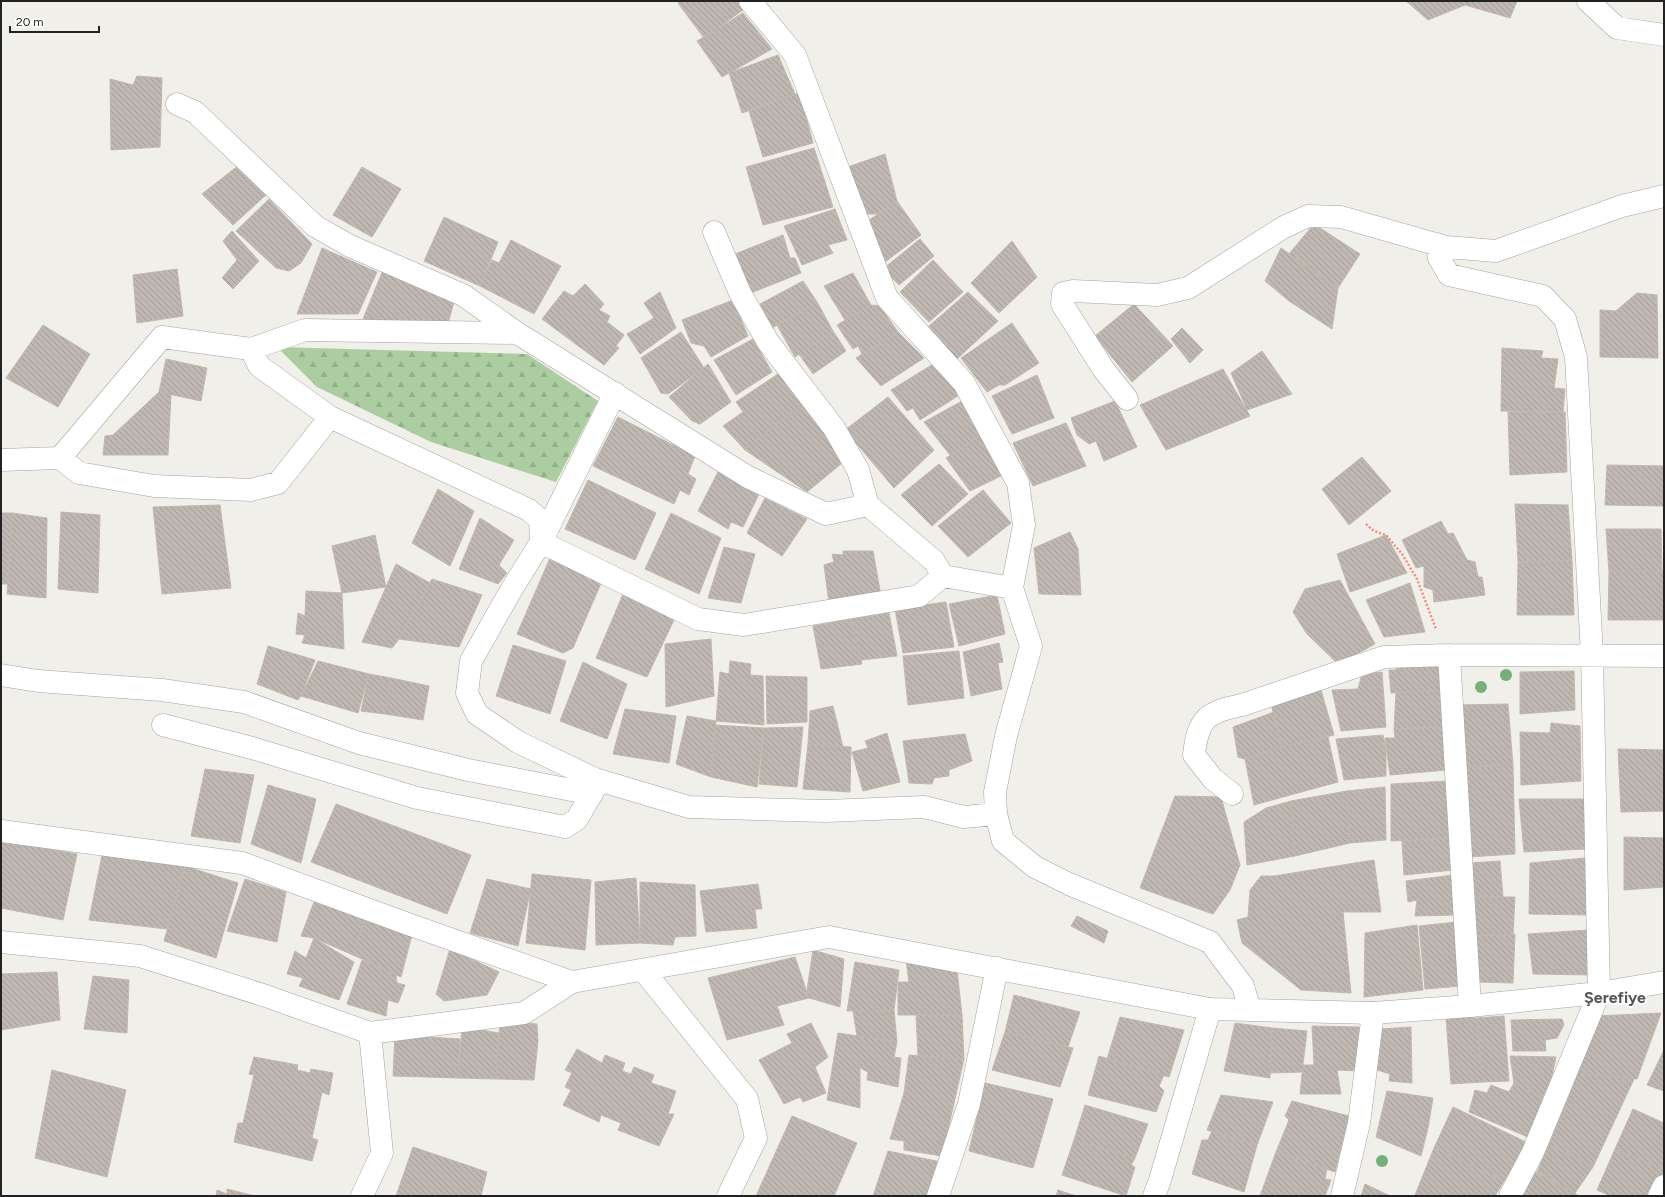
<svg xmlns="http://www.w3.org/2000/svg" width="1665" height="1197" font-family="Figtree,sans-serif">
<style>
.forest{fill:url(#forest-firs)}
.building{fill:url(#building-back-hatch);stroke:#c2b7ac}
.lines{fill:none;stroke-linecap:round;stroke-linejoin:round}
.minor-casing{stroke:#a3a3a3;stroke-width:23}
.tertiary-casing{stroke:#a3a3a3;stroke-width:23}
.path{stroke:#f08e7b;stroke-width:2.5;stroke-dasharray:2 2;stroke-linecap:butt}
.minor{stroke:#fff;stroke-width:22}
.tertiary{stroke:#fff;stroke-width:22}
.tree{fill:#77af7c}
.labels{text-anchor:middle;stroke-width:4;stroke-linejoin:round;paint-order:stroke}
.district-label{font-size:16px;font-weight:bold;fill:#555;stroke:#fff}
</style>
<defs>
<pattern id="forest-firs" width="22" height="20" patternUnits="userSpaceOnUse"><rect width="22" height="20" fill="#accda1"/><path d="M5 1l3.5 6h-7zM16 11l3.5 6h-7z" fill="#94b08a"/></pattern>
<pattern id="building-back-hatch" width="6" height="6" patternUnits="userSpaceOnUse"><rect width="6" height="6" fill="#bfb8b2"/><path d="M-1 5l2 2M0 0l6 6M5-1l2 2" fill="none" stroke="#a49e99"/></pattern>
</defs>
<rect width="100%" height="100%" fill="#f1efe9"/>
<!-- forest -->
<path class="forest" d="M277 347 527 354 598 401 556 482 431 442 317 387Z"/>
<!-- building -->
<path class="building" d="M681 1H738L743 10 704 38 678 3Z
M1406 1H1517L1510 18 1465 5 1428 20Z
M743 13 772 49 722 77 697 41Z
M778 55 795 94 742 113 729 73Z
M137 76 162 78 160 147 111 150 110 79 133 85Z
M795 94H800L813 143 763 157 749 111Z
M814 148 833 207 763 225 746 167Z
M885 154 897 201 877 214H856L845 168Z
M239 165 267 194 233 225 202 194Z
M362 167 401 189 372 237 333 215Z
M269 199 312 244 301 263 289 271 276 268 236 231Z
M897 201 921 235 881 265 862 225Z
M835 209 847 240 828 245 833 253 802 265 784 226Z
M444 217 498 242 480 286 424 261Z
M1314 224 1360 254 1338 288 1288 255Z
M232 231 259 261 233 289 222 278 237 260 223 241Z
M783 235 790 258H795L801 273 751 293 735 254Z
M920 239 934 256 899 285 883 269Z
M511 240 561 266 534 314 480 286 492 260 499 263Z
M1012 241 1037 277 999 313 971 283Z
M322 248 377 272 358 314H297Z
M1281 248 1338 288 1332 329 1289 301 1265 281Z
M933 260 963 292 929 322 900 292Z
M177 269 183 316 137 323 133 275Z
M383 270 454 302 447 327 363 319Z
M853 273 871 305 845 320 824 286Z
M803 281 817 302 772 328 760 304Z
M585 284 604 304 599 310 610 316 607 322 624 335 616 346 619 348 604 365 542 319 564 291 573 296Z
M660 292 676 328 640 354 627 334 654 318 644 303Z
M968 292 998 321 957 359 928 327Z
M1637 293 1657 295 1658 358 1600 357V310L1616 311Z
M733 300 748 336 711 357 704 346 691 343 682 320Z
M817 302 833 331 795 357 777 325Z
M1134 304 1173 346 1132 382 1095 336Z
M871 305 880 306 898 332 862 354 858 346 853 349 837 325Z
M1012 323 1039 363 1005 385H999L987 392 961 358Z
M43 325 90 354 58 407 6 378Z
M1182 328 1203 350 1190 363 1171 339Z
M833 331 846 351 813 374 799 354Z
M681 332 704 368 668 394 661 393 641 358Z
M898 332 924 358 881 386 856 358Z
M753 339 772 372 736 395 714 360Z
M1502 348 1543 351 1541 358 1558 359 1554 388 1565 389 1563 412 1501 411Z
M1262 351 1292 394 1247 410 1231 373Z
M166 359 207 368 201 401 159 392Z
M935 363 961 394 920 420 913 408 907 411 891 390Z
M708 364 731 402 700 424 692 421 669 397Z
M1223 369 1250 416 1166 450 1140 405Z
M778 374 805 405 778 423 745 450 723 426 743 412 736 402Z
M1037 375 1054 418 1012 434 992 396Z
M159 392 171 395 168 455H103L105 436 113 435Z
M888 397 934 450 894 488 845 430Z
M962 401 983 434 950 455 924 422Z
M1115 401 1137 447 1104 461 1096 441 1089 444 1077 435 1071 418Z
M805 405 847 459 807 492 745 450 778 423Z
M1508 412H1565L1567 472 1510 475Z
M618 417 695 456 688 474 696 479 689 495 680 490 674 504 593 466Z
M1066 423 1086 466 1033 486 1013 443Z
M983 434 1005 474 970 491 946 458Z
M1362 457 1391 491 1349 525 1322 489Z
M939 464 968 494 932 526 901 495Z
M1607 465 1664 466V506L1605 505Z
M718 472 759 494 743 527 731 522 728 529 698 511Z
M588 480 656 513 635 560 565 529Z
M438 489 474 511 450 566 412 543Z
M983 490 1011 523 968 557 938 526Z
M765 498 807 519 782 556 747 533Z
M1515 504 1568 505 1572 560 1518 562Z
M220 505 231 588 162 594 153 507Z
M61 512 100 515 98 593 58 589Z
M1 513H12L8 584H1Z
M12 513 47 518 46 598 7 594Z
M671 513 721 538 699 594 645 569Z
M480 518 514 540 499 565 507 573 498 584 459 569Z
M1441 521 1448 534 1453 533 1467 560 1475 562 1478 577H1482L1485 595 1434 602 1433 590 1424 587V566L1416 568 1402 540Z
M1606 529H1661L1662 571 1609 572Z
M1070 532 1078 549 1081 595 1039 594 1034 548Z
M375 535 386 587 342 593 332 546Z
M1386 535 1407 573 1350 592 1337 554Z
M724 547 755 554 741 603 708 598Z
M843 551H873L881 596 829 603 824 565 834 562 832 554 843 555Z
M550 558 602 581 573 648 563 653 517 634Z
M1572 560 1574 615H1517L1518 562Z
M396 564 430 583 399 639 392 648 362 642Z
M1662 571H1664V620H1608L1609 572Z
M432 579 482 595 459 647 399 639Z
M1340 580 1375 644 1338 664 1307 634 1293 612 1305 589Z
M1410 583 1425 632 1384 637 1366 600Z
M306 591 342 593 344 649 302 643 305 635 296 634 298 613 305 616Z
M623 594 674 620 647 677 596 658Z
M997 595 1005 634 959 646 949 604Z
M946 602 954 647 903 653 895 609Z
M889 613 897 656 861 660 851 619Z
M851 619 862 664 821 669 813 626Z
M711 639 714 696 666 707 665 644Z
M999 643 1003 662 998 663 1002 689 971 696 963 652Z
M513 645 566 661 550 714 496 696Z
M268 646 315 660 301 696 298 700 257 684Z
M959 651 964 698 908 705 903 656Z
M318 661 369 674 358 713 301 696Z
M730 661 751 664 750 675 763 676 764 725 716 721 720 672 729 674Z
M583 662 627 684 607 739 560 721Z
M1397 662H1443L1444 690 1391 693 1389 670H1396Z
M1574 671 1575 710 1520 714V672Z
M1382 672 1386 727 1341 731 1332 690 1358 689 1362 674Z
M369 674 391 678 385 714 361 711Z
M766 676 807 677V722L767 724Z
M391 678 429 686 423 720 385 714Z
M1321 690 1334 735 1281 747 1271 703Z
M1444 690 1443 727 1394 729 1396 692Z
M1508 704 1513 765 1460 767 1457 705Z
M833 706 843 747 808 744 810 711Z
M625 709 676 716 669 763 613 754Z
M1274 712 1281 747 1245 759 1238 757 1233 727Z
M687 716 716 721 711 777 676 764Z
M1551 723 1580 726 1581 781 1521 785 1520 732 1550 733Z
M715 725 764 728 757 787 711 777Z
M803 727 797 787 759 784 764 728Z
M1443 727 1447 770 1390 775 1385 738H1395L1394 729Z
M887 733 900 782 863 791 852 752 868 748 865 741Z
M965 734 972 761 949 770V776L934 778 932 784 909 783 903 741Z
M1383 735 1386 750V776L1344 780 1336 739Z
M1328 737 1338 782 1254 805 1245 759 1281 747Z
M808 744 851 747 850 792 803 789Z
M1618 749 1664 750V811L1621 812Z
M1513 765 1515 854 1469 857 1467 767Z
M205 769 254 775 240 843 191 836Z
M1449 781 1453 838 1391 841V784Z
M268 785 316 799 301 863 251 844Z
M1385 787 1386 840 1350 843 1347 791Z
M1347 791 1350 843 1295 856 1291 801Z
M1175 796 1221 797 1240 865 1230 890 1213 914 1140 888Z
M1519 799H1585V849L1524 852Z
M1291 801 1295 856 1247 865 1244 822 1266 808Z
M336 804 471 855 447 914 311 862Z
M1624 837 1664 838V887L1624 890Z
M1453 838 1454 870 1404 875 1402 841Z
M1 841 77 854 63 920 1 908Z
M102 855 185 866 167 929 89 920Z
M1585 858 1589 915 1529 914 1530 863Z
M1374 860 1381 912H1343L1351 993 1301 990 1242 943 1237 920 1248 917 1250 890 1261 876H1274Z
M1500 861 1503 897H1475L1470 863Z
M185 866 238 883 216 958 164 941Z
M532 874 591 880 585 950 526 943Z
M1453 875 1457 915 1415 916 1417 900 1408 902 1406 881Z
M636 878 640 943 596 945 595 882Z
M245 879 286 892 277 942 227 931Z
M487 879 531 889 518 946 470 933Z
M640 882 695 885 696 936 675 937 673 945 640 943Z
M758 884 762 909H755L757 928 706 932 700 891Z
M1475 897H1515L1513 935 1475 936Z
M314 902 365 919 353 955 314 938 301 936Z
M1077 916 1108 931 1104 943 1071 926Z
M365 919 412 935 401 977 353 955Z
M1456 922 1461 986 1425 989 1419 926Z
M1417 925 1423 990 1364 997 1365 933Z
M1588 930 1591 975 1533 974 1528 934Z
M1515 934 1513 983 1476 982 1474 936Z
M314 938 354 962 339 1000 299 986 303 978 287 974 295 951 306 958Z
M450 949 499 972 487 995 444 1001 436 994Z
M813 950 844 959 840 1007 806 997Z
M795 957 809 998 777 1006 784 1025 727 1040 708 978Z
M362 960 396 975 397 983 405 985 398 1003 388 1000 386 1016 347 1004Z
M906 960 957 970 962 1015H898V982H909Z
M855 962 899 970 894 1010 847 1011Z
M57 972 60 1020 1 1030V974Z
M93 976 129 980 127 1033 84 1029Z
M1014 995 1080 1012 1068 1047 1005 1032Z
M894 1010 897 1042 857 1036 853 1011Z
M1661 1013 1637 1079 1578 1073 1595 1016Z
M916 1015H962L964 1059 918 1056Z
M1504 1016 1509 1081 1483 1082 1477 1018Z
M1120 1017 1184 1030 1169 1077 1107 1059Z
M1446 1017 1477 1018 1483 1082 1451 1084Z
M1562 1019 1564 1025 1557 1038 1545 1040 1546 1051H1513L1511 1020Z
M500 1022 537 1024 538 1041 534 1080 496 1079Z
M811 1023 828 1057 815 1067 826 1093 803 1102 800 1097 784 1104 759 1060 792 1043 787 1034Z
M1235 1023 1272 1028 1270 1078 1224 1071Z
M1312 1026 1359 1027 1360 1071 1337 1070 1341 1094H1300L1303 1065H1314Z
M462 1027 499 1033 496 1079 458 1078Z
M1411 1027 1412 1083 1389 1081 1390 1074 1377 1070 1381 1029Z
M1272 1028 1307 1031 1302 1072 1270 1073Z
M1005 1032 1073 1048 1060 1087 992 1070Z
M838 1033 897 1042 894 1057 901 1058 898 1087 867 1080 868 1072 860 1068V1108L827 1100Z
M395 1035 460 1039 458 1078 393 1076Z
M577 1049 602 1063 605 1055 625 1063 622 1071 631 1074 634 1067 654 1075 651 1083 676 1091 668 1114H674L659 1146 618 1130 621 1123 601 1115 599 1122 563 1105 571 1090 565 1087 572 1073 565 1070Z
M1664 1050V1091L1647 1085Z
M909 1055 964 1059 942 1156 904 1150V1141L890 1139 904 1093Z
M1099 1056 1164 1075 1159 1086 1164 1091 1156 1112 1088 1095Z
M1510 1056 1556 1057 1547 1100 1514 1083Z
M254 1057 298 1065 297 1070 310 1073 311 1069 333 1073 329 1095 322 1092 312 1138 318 1140 312 1161 234 1142 238 1123H243L254 1075 249 1074Z
M52 1070 126 1090 107 1177 35 1158Z
M1578 1073 1634 1079 1593 1167 1549 1144Z
M985 1083 1053 1099 1033 1168 969 1151Z
M1514 1083 1548 1101 1530 1138 1469 1112 1475 1090 1487 1093 1491 1085 1509 1092Z
M1387 1091 1433 1098 1428 1128 1421 1156 1376 1137Z
M1221 1095 1273 1102 1257 1145 1207 1130Z
M1292 1101 1349 1116 1335 1172 1276 1152 1289 1120 1285 1116Z
M1085 1105 1148 1124 1135 1158 1074 1140Z
M1453 1107 1528 1143 1504 1181 1434 1148Z
M1633 1109 1664 1123V1170L1615 1149Z
M792 1116 857 1143 834 1196H756Z
M1212 1131 1257 1145 1244 1192 1192 1174 1202 1140H1208Z
M1074 1140 1135 1158 1131 1165 1135 1167 1126 1196 1062 1175Z
M1549 1144 1593 1167 1575 1193 1537 1172Z
M413 1147 487 1172 481 1196H396Z
M1434 1148 1504 1181 1495 1196 1415 1195Z
M1615 1149 1664 1170V1175L1653 1196H1611L1597 1190Z
M888 1151 941 1162 928 1196H873Z
M1276 1152 1327 1169 1325 1179 1331 1180 1325 1196H1260Z
M1533 1171 1575 1193 1578 1196H1521Z
M1365 1184 1390 1196H1361Z
M227 1189 255 1196H216L217 1190 227 1194Z
M1058 1190 1076 1196H1056Z"/>
<g class="lines">
<!-- minor casing -->
<g class="minor-casing">
<path id="minor" d="M1588 1 1617 28 1664 35
M177 104 195 112 315 226 350 246 463 295 517 333
M714 232 740 293 768 342 834 428 858 470 868 505 934 561 943 576
M1437 244 1439 258 1449 275 1543 296 1565 319 1576 357 1592 655 1599 993 1533 1152 1510 1196
M251 349 259 366 330 417 529 510 540 520 541 542
M615 393 541 542 510 592 471 661 467 693 477 714 518 742 595 779 689 807 826 811 924 807 964 817 996 814 995 792 1006 736 1031 646 1012 588 1024 525 1018 483 964 383 887 298 795 55 750 1
M1127 399 1104 370 1062 304 1063 293 1073 291 1157 295 1188 288 1284 227 1308 216 1341 217 1446 247 1496 251 1622 206 1664 196
M60 458 162 337 251 349 305 330 517 333 748 477 826 514 868 505
M1 460 60 458 79 473 154 486 251 490 278 483 330 417
M541 542 698 619 744 625 919 596 943 576 1012 588
M1449 655 1470 1006
M1 675 38 681 162 690 244 702 359 743 468 770 592 794
M163 725 252 748 417 798 565 827 577 819 599 781
M1232 794 1213 779 1194 755C1198 718 1207 712 1242 705L1384 657 1449 655 1664 656
M996 814 1003 841 1035 867 1069 884 1210 942 1243 986 1250 1010
M1 942 140 956 266 996 370 1033 524 1013 572 982
M643 970 747 1099 756 1138 728 1196
M362 1196 382 1153 370 1033
M938 1196 969 1104 997 968
M1154 1196 1160 1180 1210 1009
M1342 1196 1359 1123 1373 1013
M1659 1196 1664 1186"/>
</g>
<!-- tertiary casing -->
<g class="tertiary-casing">
<path id="tertiary" d="M1 831 242 863 408 924 572 982 829 937 1210 1009 1373 1013 1470 1006 1599 993 1664 982"/>
</g>
<!-- path -->
<path class="path" d="M1366 524 1374 531 1386 535 1402 554 1417 579 1436 629"/>
<!-- minor -->
<use href="#minor" class="minor"/>
<!-- tertiary -->
<use href="#tertiary" class="tertiary"/>
</g>
<!-- trees -->
<g class="tree">
<circle cx="1506" cy="675" r="6"/>
<circle cx="1481" cy="687" r="6"/>
<circle cx="1382" cy="1161" r="6"/>
</g>
<g class="labels">
<!-- district labels -->
<g class="district-label">
<text x="1615" y="1003">Şerefiye</text>
</g>
</g>
<!-- border -->
<rect width="1665" height="1197" fill="none" stroke="#222222" stroke-width="4"/>
<!-- scale -->
<path d="M10 26v6h89v-6" fill="none" stroke="#222222" stroke-width="2"/>
<text x="16" y="26" font-size="12" fill="#222222" stroke="#ffffff" stroke-width="3" paint-order="stroke">20 m</text>
</svg>
